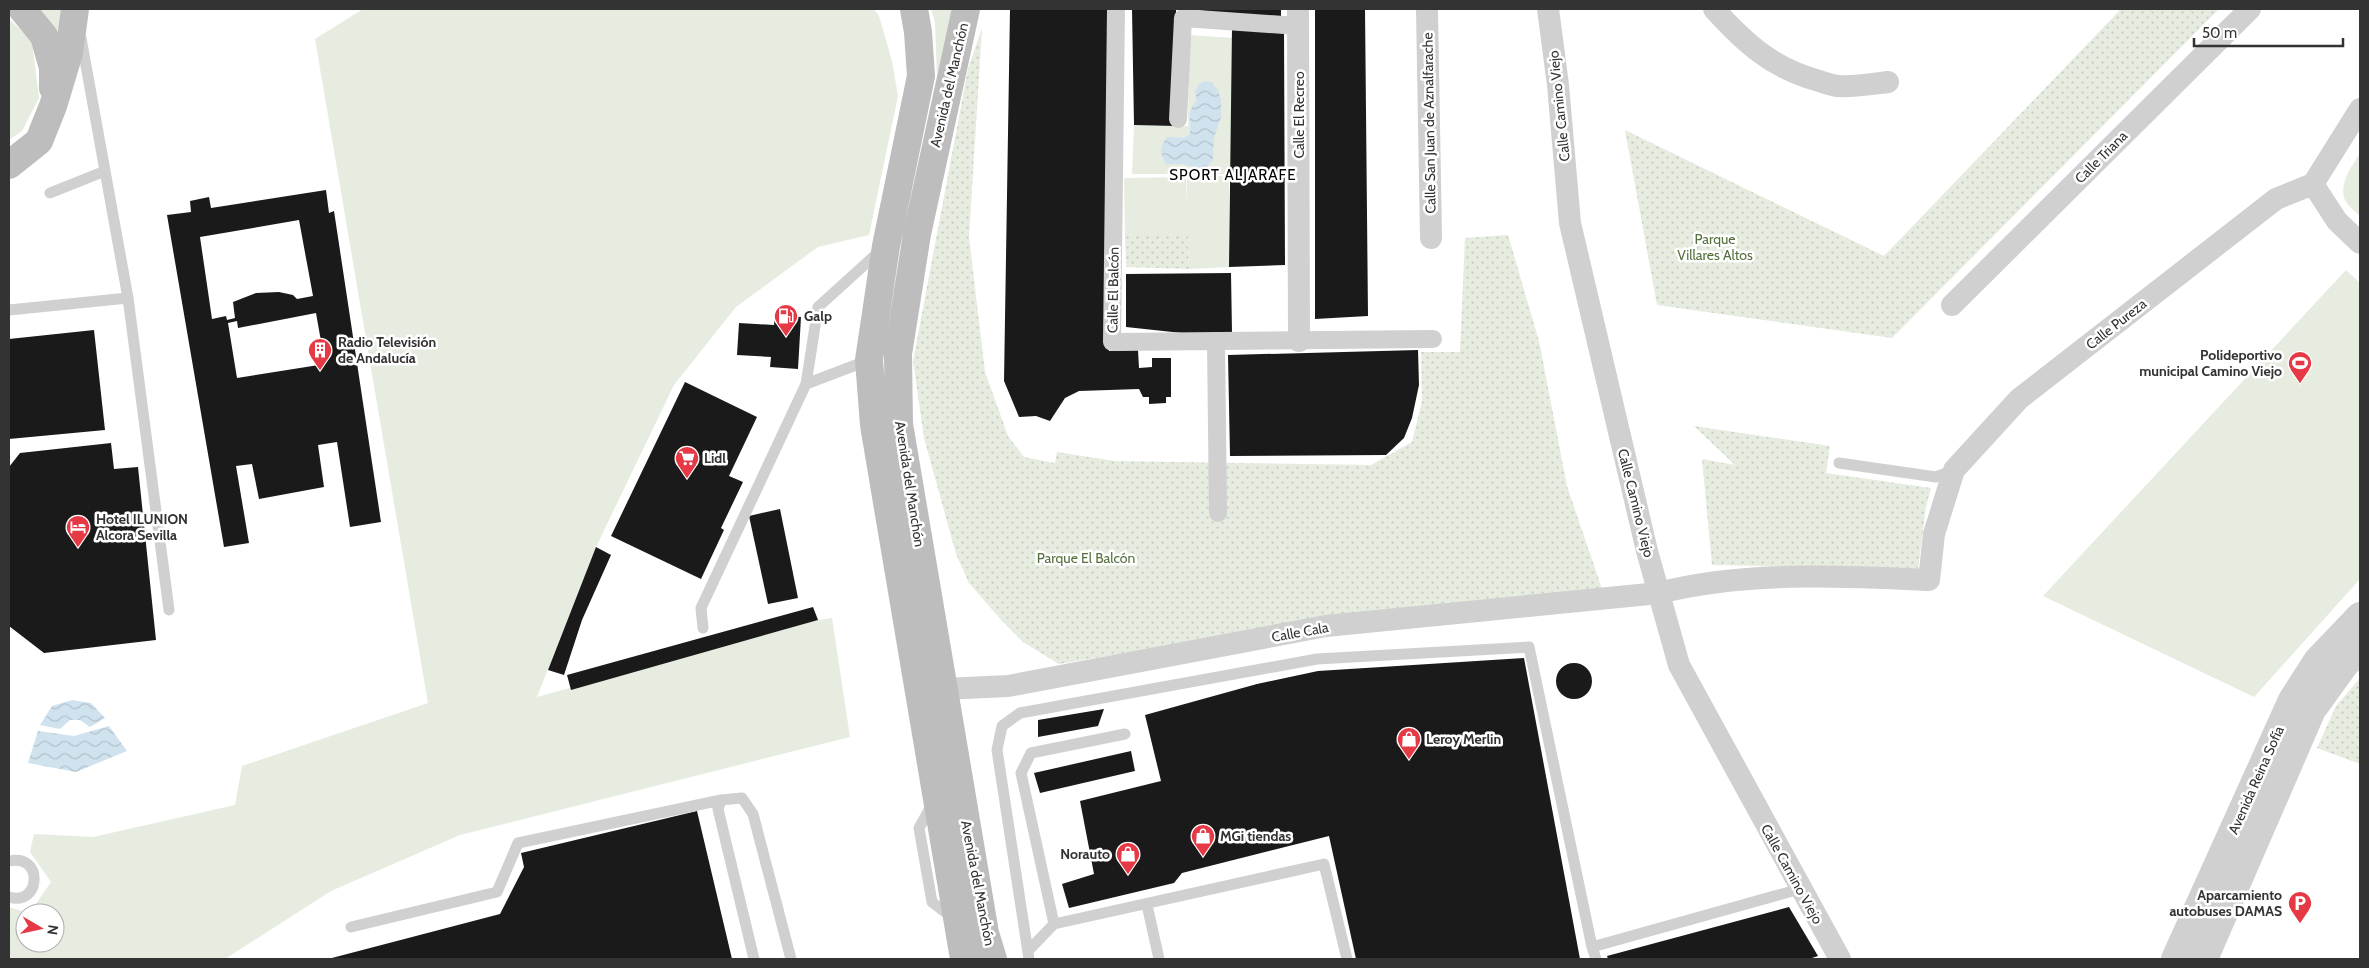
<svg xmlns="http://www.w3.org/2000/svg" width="2369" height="968" font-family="Cabin,sans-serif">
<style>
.grass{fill:#e6ecdf}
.park{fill:url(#park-dots)}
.water{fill:url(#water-waves)}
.building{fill:#1a1a1a;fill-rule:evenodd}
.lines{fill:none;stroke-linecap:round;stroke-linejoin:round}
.service{stroke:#d0d0d0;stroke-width:11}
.pedestrian{stroke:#d0d0d0;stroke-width:18}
.minor{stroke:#d0d0d0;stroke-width:22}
.tertiary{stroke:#d0d0d0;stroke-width:28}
.secondary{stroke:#bdbdbd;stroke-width:28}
.labels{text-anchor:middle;stroke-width:5;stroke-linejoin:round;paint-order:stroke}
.street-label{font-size:14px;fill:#333;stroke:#fff}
.park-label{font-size:14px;fill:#56703f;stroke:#fff}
.poi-label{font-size:14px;font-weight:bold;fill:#333;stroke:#fff;text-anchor:start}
.neighbourhood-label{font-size:15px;letter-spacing:1px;fill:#000;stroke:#fff}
</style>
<defs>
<pattern id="park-dots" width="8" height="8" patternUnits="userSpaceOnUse" patternTransform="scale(1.25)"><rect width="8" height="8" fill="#e6ecdf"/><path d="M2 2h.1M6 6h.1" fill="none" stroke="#c6cbc0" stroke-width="1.8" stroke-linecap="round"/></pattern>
<pattern id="water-waves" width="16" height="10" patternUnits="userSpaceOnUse" patternTransform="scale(1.25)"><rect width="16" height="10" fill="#cfe2ee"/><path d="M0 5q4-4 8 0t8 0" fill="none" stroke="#b2c2cd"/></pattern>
</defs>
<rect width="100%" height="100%" fill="#fff"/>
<!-- grass -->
<path class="grass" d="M40 9H61L57 37Z
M363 9H874L879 16 892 61 898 96 869 235 818 247 736 307 674 385 596 547 537 697 818 620 832 618 850 737 460 835 331 891 225 959H9V907L28 913H25V943H55V913H30L51 882 30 852 34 834 93 837 235 805 242 766 428 703 315 39Z
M931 9H953L937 75 935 22Z
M9 19 32 41 39 98 22 131 9 140Z
M1189 35 1232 38 1233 174H1132L1134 125 1188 126Z
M2360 153V216C2356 212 2349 207 2346 202 2337 185 2352 166 2360 153Z
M1187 176H1229V267L1189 269 1188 236H1125L1124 178 1186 177 1187 205Z
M2346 270 2360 283V579L2254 697 2043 596Z"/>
<!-- park -->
<path class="park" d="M2121 9H2219L1892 338 1657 305 1625 130 1884 256Z
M982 28 969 237 985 372 1008 436 1024 457 1055 463 1057 452 1114 461 1371 465 1412 442 1422 401 1421 352H1460L1465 238 1508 235 1539 341 1567 486 1602 589 1326 620 1059 664 1023 642 1002 621 969 583 956 554 924 438 913 361 968 69Z
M1125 236H1188L1189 269 1126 267Z
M1694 426 1830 446 1826 473 1931 488 1926 507 1918 569 1712 565 1702 459 1735 465Z
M2360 678V764L2317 748 2336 706Z"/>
<!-- water -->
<path class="water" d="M1205 81 1212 83 1218 90 1221 100V117L1214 138 1213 160 1207 167 1195 168 1184 164H1166C1159 153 1160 147 1167 137L1184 138 1190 134C1192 117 1185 115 1197 100L1195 92 1199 84Z
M72 700 91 703 105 718 90 727 80 720H70L60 729 40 725 52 706Z
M109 726 127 751 76 772 28 763 38 731 74 736Z"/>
<!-- building -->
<path class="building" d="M1010 9H1110L1109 351 1138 350 1139 368 1152 367V358H1171V397H1166V403L1149 404V397H1143L1139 389 1079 391 1065 398 1050 421 1036 416 1019 417 1004 381Z
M1132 9H1176L1175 126 1134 125Z
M1196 9H1281V20L1196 10Z
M1315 9H1365L1368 316 1315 319Z
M1232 28 1284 30 1285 265 1229 267Z
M326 190 329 213 334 211 381 522 350 527 337 442 318 445 324 487 259 499 252 464 236 466 249 543 224 547 167 215 191 212 190 201 209 197 211 208ZM299 220 313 296 297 299 293 295 279 292 256 293 233 302 235 318 227 320 226 316 212 319 200 237ZM316 313 325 364 237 378 228 323 237 321 238 328Z
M1231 273 1232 333 1191 334 1126 327V274Z
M775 315 801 317 798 369 770 367 771 357 737 355 739 323 774 325Z
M94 330 105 430 9 439V339Z
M1418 350 1419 385 1412 418 1404 438 1386 455 1230 456 1228 355Z
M685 382 757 417 729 476 743 482 721 528 724 530 701 579 611 536Z
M111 443 114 469 138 467 156 640 44 653 9 626V467L20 453Z
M780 509 798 598 768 604 749 516Z
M596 547 611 555 582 620 564 675 548 670Z
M813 607 818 620 571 690 567 675Z
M1524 658 1580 959H1356L1329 836 1182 873 1174 883 1069 908 1062 884 1094 874 1080 801 1161 781 1145 715 1257 684 1318 671Z
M1556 681a18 18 0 1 1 36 0a18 18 0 1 1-36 0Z
M1104 709 1098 726 1038 737V720Z
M1131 751 1135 771 1040 793 1034 773Z
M697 811 732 959H328L500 914 524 867 521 853Z
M1789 907 1818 956 1809 959H1608L1607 956Z"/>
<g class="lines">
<!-- service -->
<path class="service" d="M81 38 128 298 169 610
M50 193 105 171
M9 310 128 298
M869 360 806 384 818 307 881 250
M1839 463 1936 477 1954 470
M703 628 701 608 806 384
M1125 734 1031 753 1021 773 1054 924 1324 864 1347 959
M933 803 919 828 932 902 954 919
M9 861C44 853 41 907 9 897
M1147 905 1159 959
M351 927 497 892 518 843 721 800
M1028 951 1054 924
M754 959 718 809 721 800 742 798 753 814 791 959
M1029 959 997 750 1002 726 1020 713 1317 659 1529 647 1592 947
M1596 959 1592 947 1800 889"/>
<!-- pedestrian -->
<path class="pedestrian" d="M1116 9 1112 342 1433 339
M1178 119 1183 18 1298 26
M1216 341 1218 513"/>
<!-- minor -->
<path class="minor" d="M1298 9 1299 341
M1427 9 1431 238
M1548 9 1558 85 1570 223 1647 551 1679 665 1840 959
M1714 9C1745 43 1771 67 1816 80 1823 82 1831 85 1838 86 1855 87 1872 84 1888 82
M2313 184 2337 221 2360 243
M1952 305 2250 9
M944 689 1008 686 1326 626 1659 593C1744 571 1841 576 1929 580L1934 534 1954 470 2019 399 2276 199 2313 184 2360 109"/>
<!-- tertiary -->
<path class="tertiary" d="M2175 959 2292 700 2317 661 2360 616
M2204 959 2312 710 2346 663 2360 651"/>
<!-- secondary -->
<path class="secondary" d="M22 9 44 36 53 68V88
M914 9 918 32 921 76 886 246 869 360 874 425 964 959
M966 9 917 234 898 354 899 424 985 933 993 959
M9 165 39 141 53 106 69 53 75 9"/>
</g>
<!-- icons -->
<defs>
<g id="fuel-pin" transform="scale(1.25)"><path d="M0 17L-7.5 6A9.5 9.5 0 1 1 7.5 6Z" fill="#e63946" stroke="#fff"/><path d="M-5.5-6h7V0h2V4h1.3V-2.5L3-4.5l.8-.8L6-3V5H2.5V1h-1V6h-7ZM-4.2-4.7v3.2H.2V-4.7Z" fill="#fff"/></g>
<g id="building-pin" transform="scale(1.25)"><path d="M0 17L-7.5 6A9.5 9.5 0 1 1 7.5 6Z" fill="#e63946" stroke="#fff"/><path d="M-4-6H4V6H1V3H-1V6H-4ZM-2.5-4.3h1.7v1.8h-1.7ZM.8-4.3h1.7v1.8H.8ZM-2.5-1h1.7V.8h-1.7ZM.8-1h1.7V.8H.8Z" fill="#fff"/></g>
<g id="stadium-pin" transform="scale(1.25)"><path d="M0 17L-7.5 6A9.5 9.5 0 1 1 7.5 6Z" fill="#e63946" stroke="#fff"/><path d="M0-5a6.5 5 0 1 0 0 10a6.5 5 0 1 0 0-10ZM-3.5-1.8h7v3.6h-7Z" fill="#fff"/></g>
<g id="supermarket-pin" transform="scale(1.25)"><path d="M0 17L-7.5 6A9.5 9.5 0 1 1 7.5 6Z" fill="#e63946" stroke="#fff"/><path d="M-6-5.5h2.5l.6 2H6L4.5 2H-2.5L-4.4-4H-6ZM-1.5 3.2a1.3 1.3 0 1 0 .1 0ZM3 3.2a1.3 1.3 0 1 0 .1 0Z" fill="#fff"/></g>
<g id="hotel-pin" transform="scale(1.25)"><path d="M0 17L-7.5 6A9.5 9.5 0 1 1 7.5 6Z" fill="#e63946" stroke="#fff"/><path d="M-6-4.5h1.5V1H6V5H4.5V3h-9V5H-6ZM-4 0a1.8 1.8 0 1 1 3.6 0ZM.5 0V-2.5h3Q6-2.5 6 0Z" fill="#fff"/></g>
<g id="shop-pin" transform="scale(1.25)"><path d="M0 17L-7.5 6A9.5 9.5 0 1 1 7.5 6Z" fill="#e63946" stroke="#fff"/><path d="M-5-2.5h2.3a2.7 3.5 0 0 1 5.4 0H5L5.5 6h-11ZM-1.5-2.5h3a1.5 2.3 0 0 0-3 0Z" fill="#fff"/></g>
<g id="parking-pin" transform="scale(1.25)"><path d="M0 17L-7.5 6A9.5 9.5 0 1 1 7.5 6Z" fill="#e63946" stroke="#fff"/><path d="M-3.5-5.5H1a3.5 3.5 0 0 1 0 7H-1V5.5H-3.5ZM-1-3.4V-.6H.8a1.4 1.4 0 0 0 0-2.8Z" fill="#fff"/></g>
</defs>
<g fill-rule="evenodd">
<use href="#fuel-pin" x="786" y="316"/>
<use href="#building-pin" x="320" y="350"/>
<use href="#stadium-pin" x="2300" y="363"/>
<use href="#supermarket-pin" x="687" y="458"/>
<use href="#hotel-pin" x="78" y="527"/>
<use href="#shop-pin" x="1409" y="739"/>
<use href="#shop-pin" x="1203" y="836"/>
<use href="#shop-pin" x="1128" y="854"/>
<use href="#parking-pin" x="2300" y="903"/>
</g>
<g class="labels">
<!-- street labels -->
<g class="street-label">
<text transform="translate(949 85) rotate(-77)" y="5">Avenida del Manchón</text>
<text transform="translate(1559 106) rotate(-96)" y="5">Calle Camino Viejo</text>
<text transform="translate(1299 115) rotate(-90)" y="5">Calle El Recreo</text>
<text transform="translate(1429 123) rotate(-91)" y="5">Calle San Juan de Aznalfarache</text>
<text transform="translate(2101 157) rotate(-45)" y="5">Calle Triana</text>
<text transform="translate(1113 290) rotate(-89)" y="5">Calle El Balcón</text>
<text transform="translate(2116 324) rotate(-38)" y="5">Calle Pureza</text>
<text transform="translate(910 484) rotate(81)" y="5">Avenida del Manchón</text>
<text transform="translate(1636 503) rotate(76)" y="5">Calle Camino Viejo</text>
<text transform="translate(1300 632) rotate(-10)" y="5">Calle Cala</text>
<text transform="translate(2256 780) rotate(-66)" y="5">Avenida Reina Sofía</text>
<text transform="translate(1792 874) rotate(61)" y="5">Calle Camino Viejo</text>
<text transform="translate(978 883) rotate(79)" y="5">Avenida del Manchón</text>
</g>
<!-- park labels -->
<g class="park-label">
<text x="1715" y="244">Parque<tspan x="1715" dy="16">Villares Altos</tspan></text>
<text x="1086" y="563">Parque El Balcón</text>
</g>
<!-- poi labels -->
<g class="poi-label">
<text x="804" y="321">Galp</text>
<text x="338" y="347">Radio Televisión<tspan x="338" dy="16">de Andalucía</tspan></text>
<text x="2282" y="360" text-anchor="end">Polideportivo<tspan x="2282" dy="16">municipal Camino Viejo</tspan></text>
<text x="704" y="463">Lidl</text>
<text x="96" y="524">Hotel ILUNION<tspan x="96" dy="16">Alcora Sevilla</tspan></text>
<text x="1426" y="744">Leroy Merlin</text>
<text x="1220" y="841">MGi tiendas</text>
<text x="1110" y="859" text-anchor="end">Norauto</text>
<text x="2282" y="900" text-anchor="end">Aparcamiento<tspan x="2282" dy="16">autobuses DAMAS</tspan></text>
</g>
<!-- neighbourhood labels -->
<g class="neighbourhood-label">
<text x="1233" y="180">SPORT ALJARAFE</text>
</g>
</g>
<!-- border -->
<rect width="2369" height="968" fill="none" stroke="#333333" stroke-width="20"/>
<!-- north arrow -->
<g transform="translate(40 928) rotate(99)"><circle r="24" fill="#ffffff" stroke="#adadad"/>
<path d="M0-4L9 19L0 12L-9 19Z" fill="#e63946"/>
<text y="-8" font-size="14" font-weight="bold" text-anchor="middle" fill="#333333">N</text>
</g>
<!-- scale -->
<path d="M2194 38v8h149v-8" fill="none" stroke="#333333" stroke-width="2.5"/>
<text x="2202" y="38" font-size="15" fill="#333333" stroke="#ffffff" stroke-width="4" paint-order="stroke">50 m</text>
</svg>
